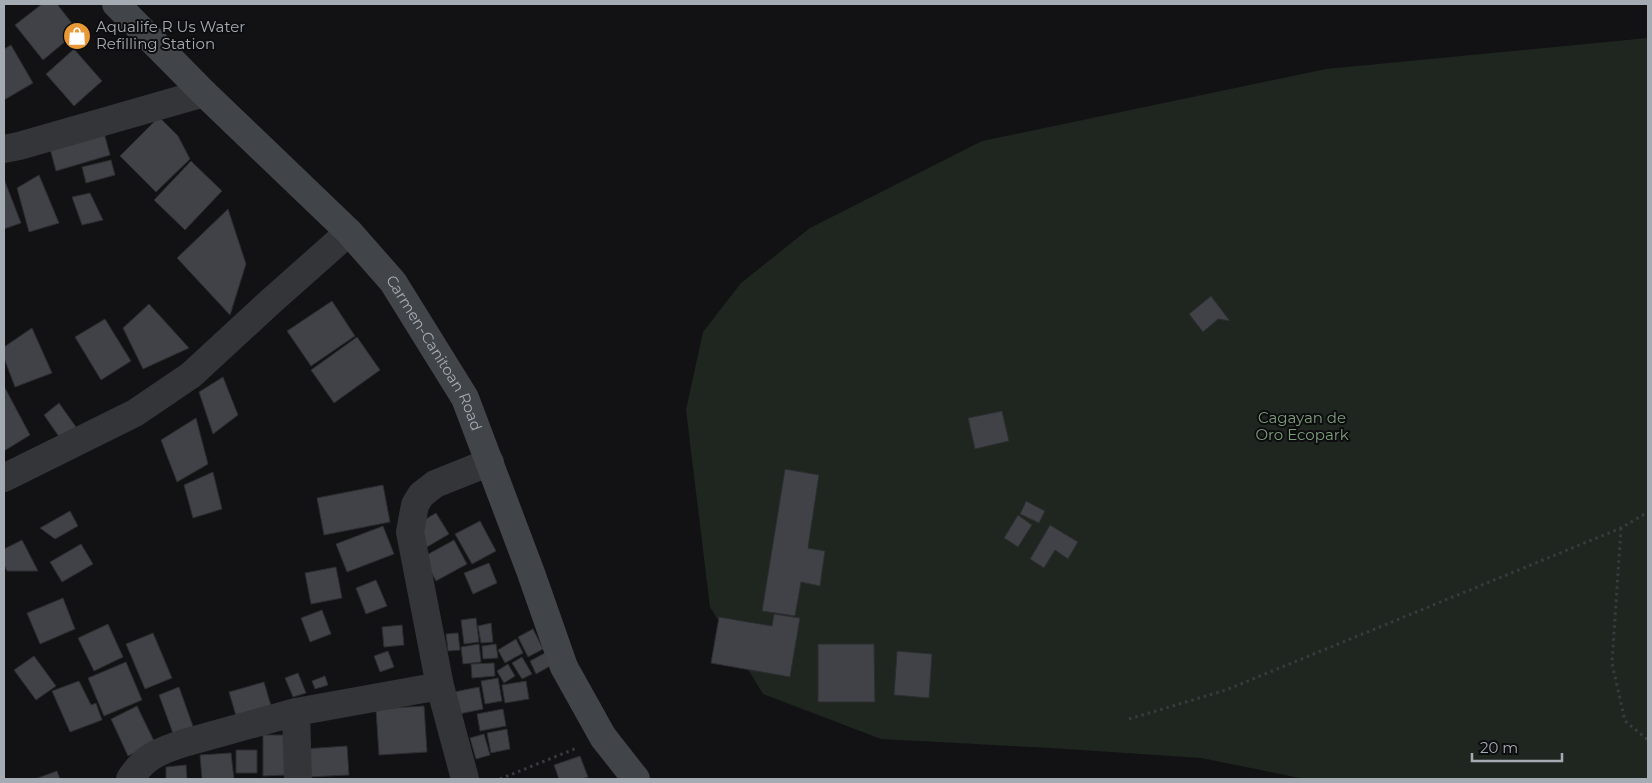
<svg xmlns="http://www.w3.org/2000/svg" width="1652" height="783" font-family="Montserrat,sans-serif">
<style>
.green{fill:#1f261f}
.building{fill:#414247;stroke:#2c2d30}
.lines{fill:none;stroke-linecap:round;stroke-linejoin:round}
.path{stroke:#393c3f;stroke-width:3;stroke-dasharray:2.5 4;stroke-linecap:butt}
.minor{stroke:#333538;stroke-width:28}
.secondary{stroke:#414448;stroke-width:28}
.labels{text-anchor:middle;stroke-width:4;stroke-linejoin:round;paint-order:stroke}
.poi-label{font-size:15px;fill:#a4abb3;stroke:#0d0d0f;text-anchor:start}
.street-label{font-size:15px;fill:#a4abb3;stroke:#0d0d0f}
.park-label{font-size:15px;fill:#7e9e7c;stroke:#0d0d0f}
</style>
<rect width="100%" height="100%" fill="#121214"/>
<!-- green -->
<path class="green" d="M1648 38V779H1305L1201 758 1051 748 881 739 763 694 710 607 686 410 703 332 741 283 810 228 982 141 1326 69Z"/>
<!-- building -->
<path class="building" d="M42 4H57L78 31 43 60 15 25Z
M11 45 33 83 4 100V49Z
M74 49 102 81 74 106 46 74Z
M159 117 178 136 190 159 156 192 120 156Z
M103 129 110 155 56 171 49 145Z
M111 160 115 175 86 183 82 167Z
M191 161 222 191 185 230 154 200Z
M39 175 59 223 29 232 17 188Z
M4 179 21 223 4 229Z
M90 193 103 220 82 225 72 197Z
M228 209 246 264 230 315 177 258Z
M1211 296 1230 321 1218 319 1203 332 1189 314Z
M332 301 355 336 311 366 287 331Z
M149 304 189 348 143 369 123 328Z
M105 319 131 361 101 380 75 337Z
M32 328 52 373 15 387 4 358V347Z
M357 337 380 370 334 403 311 370Z
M223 377 238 415 213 434 199 392Z
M4 386 30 435 4 451Z
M59 403 76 427 60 438 44 415Z
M1002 411 1009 441 975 449 968 418Z
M196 418 208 464 177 482 161 440Z
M785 469 819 475 808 548 825 551 820 586 801 582 795 616 762 611Z
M213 472 222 509 193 518 184 485Z
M383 485 390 522 324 535 317 498Z
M1026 501 1045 511 1039 523 1020 514Z
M70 511 78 526 55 539 40 528Z
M436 513 449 534 427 547 414 526Z
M1018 515 1032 525 1018 547 1004 538Z
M480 521 496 551 472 564 455 534Z
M1050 525 1078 542 1068 559 1055 550 1044 568 1030 559Z
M383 526 394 554 347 572 336 544Z
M22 540 38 571H7L4 565V549Z
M454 540 467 564 436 581 423 557Z
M81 544 93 564 62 582 50 562Z
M489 563 497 583 473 594 464 573Z
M336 567 342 598 311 604 305 573Z
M376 580 387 606 366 614 356 588Z
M63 598 75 629 40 644 27 613Z
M322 610 331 634 310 642 301 618Z
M774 614 800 618 790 677 711 663 719 617 772 626Z
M476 618 479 642 464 644 461 620Z
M491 623 493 642 481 643 478 626Z
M108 624 123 657 94 671 78 638Z
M402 625 404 645 384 647 382 627Z
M533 629 543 649 528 657 518 637Z
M153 633 172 678 145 689 126 644Z
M458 633 460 650 448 651 446 634Z
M516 639 523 653 505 663 498 650Z
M479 644 481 662 463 664 461 647Z
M496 644 498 658 483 659 482 646Z
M818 644H874L875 702H818Z
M388 651 394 667 380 672 374 656Z
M897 651 932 654 929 698 894 695Z
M545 653 552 665 536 674 530 661Z
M34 656 56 686 36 700 14 670Z
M522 657 532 674 522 679 512 663Z
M126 662 142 700 104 716 88 678Z
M494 663 495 676 472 678 471 664Z
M508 664 515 676 504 683 497 671Z
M298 673 306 693 293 697 285 678Z
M325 676 328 685 315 689 312 681Z
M498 678 502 701 485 704 481 681Z
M79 681 91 705 96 703 102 720 70 732 52 691Z
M526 681 529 699 505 703 502 685Z
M264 682 274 716 239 726 229 692Z
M179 687 195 732 175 739 159 695Z
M479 687 483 709 459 714 454 692Z
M137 706 155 743 128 756 111 719Z
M424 706 427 752 379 755 376 709Z
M503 709 506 726 480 731 477 714Z
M507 729 510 749 491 753 487 733Z
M484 734 490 755 476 759 470 738Z
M263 735H286V775L263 776Z
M347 746 349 775 306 777 304 749Z
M236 750H257V773H236Z
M231 753 234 779H202L200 755Z
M580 756 588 777 582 779H559L554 765Z
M186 765 187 779H166V767Z
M57 771 60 779H35Z"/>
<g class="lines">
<!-- path -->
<path class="path" d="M1621 528 1612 663 1625 721 1648 740
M1129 719 1226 690 1621 528 1648 512
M500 779 577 748"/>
<!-- minor -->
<path class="minor" d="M4 149 19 146 204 93
M4 478 135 413 191 375 269 303 349 232
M296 712 298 779
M130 779C144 757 159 751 184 743L296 712 440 686
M465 779 440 686 410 532 415 505 421 495 435 484 490 462"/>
<!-- secondary -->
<path class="secondary" id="s1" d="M116 4 204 93 349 232 393 282 465 398 531 573 564 667 603 737 636 779"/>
</g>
<!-- icons -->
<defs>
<g id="shop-disc" transform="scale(1.4375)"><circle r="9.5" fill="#e89936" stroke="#0d0d0f"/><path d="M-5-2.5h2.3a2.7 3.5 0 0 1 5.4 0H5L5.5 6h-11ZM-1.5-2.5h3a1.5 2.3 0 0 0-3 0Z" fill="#fff"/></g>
</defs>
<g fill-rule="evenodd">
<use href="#shop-disc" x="77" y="36"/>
</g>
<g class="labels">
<!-- poi labels -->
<g class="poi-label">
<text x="96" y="32">Aqualife R Us Water<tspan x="96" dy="17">Refilling Station</tspan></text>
</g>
<!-- street labels -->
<g class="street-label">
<text dy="5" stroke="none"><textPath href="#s1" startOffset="475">Carmen-Canitoan Road</textPath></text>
</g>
<!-- park labels -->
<g class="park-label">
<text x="1302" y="423">Cagayan de<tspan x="1302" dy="17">Oro Ecopark</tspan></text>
</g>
</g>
<!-- border -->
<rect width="1652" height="783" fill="none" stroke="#a4abb3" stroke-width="10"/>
<!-- scale -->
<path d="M1472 753v8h90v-8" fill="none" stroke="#a4abb3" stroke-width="2.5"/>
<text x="1480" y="753" font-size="15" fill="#a4abb3" stroke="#0d0d0f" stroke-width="4" paint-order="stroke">20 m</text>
</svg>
